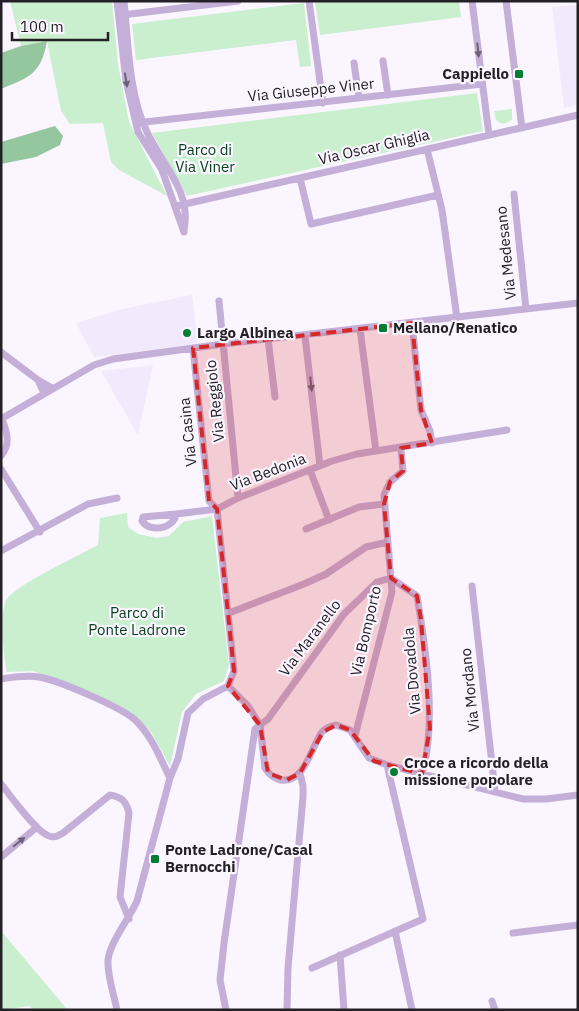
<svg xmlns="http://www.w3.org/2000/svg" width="579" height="1011" font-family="'IBM Plex Sans',sans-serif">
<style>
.built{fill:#f3e9fc}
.green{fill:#c9efcf}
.forest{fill:#95c79e}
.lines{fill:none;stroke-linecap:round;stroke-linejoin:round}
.minor{stroke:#c4afd8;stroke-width:7}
.oneway{fill:#6c6176}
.marked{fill:#d62828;fill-opacity:0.2;stroke:#d62828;stroke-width:4;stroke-dasharray:10 6;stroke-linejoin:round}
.poi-dot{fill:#007d35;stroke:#faf5ff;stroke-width:2}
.labels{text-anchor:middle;stroke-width:4.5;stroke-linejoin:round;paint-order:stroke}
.poi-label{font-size:15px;font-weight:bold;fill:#242126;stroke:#faf5ff;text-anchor:start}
.street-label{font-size:15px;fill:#242126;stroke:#faf5ff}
.park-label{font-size:15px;fill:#09431c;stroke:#faf5ff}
</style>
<rect width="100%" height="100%" fill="#faf5ff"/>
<!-- built -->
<path class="built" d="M578 5V105L564 108 552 7Z
M192 295 198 345 94 357 76 323 122 309Z
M153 365 140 425 138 435 101 371Z"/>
<!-- green -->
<path class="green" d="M10 1H112L118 64 129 122 167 196 119 170 111 162 103 123 70 124 61 111 47 41 21 46Z
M459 1 461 17 320 35 315 2Z
M304 3 311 66 300 67 296 40 136 60 132 24Z
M477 93 483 131 187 196 152 133Z
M512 109V119C507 125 501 125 496 120L494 111Z
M127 513 128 527 138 534 157 538 169 536 183 522 212 516 229 665 224 681 196 694 182 712 170 766 151 732 137 717 83 689 33 671 7 672C3 654 0 615 6 600 17 584 78 556 98 545L100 518Z
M1 931 67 1009 33 1010 29 1006 1 1010Z"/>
<!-- forest -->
<path class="forest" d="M47 41C41 74 30 77 1 89V53L21 46Z
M55 126 63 136 60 145 36 157 1 164V142Z"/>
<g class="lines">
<!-- minor -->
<path class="minor" d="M117 1 126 81 138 132 162 170 184 232
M124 1C128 42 129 96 147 132 162 164 192 192 184 230
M309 1 323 103
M472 1 489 135
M506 1 522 128
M122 15 238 1
M383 61 388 95
M354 63 359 98
M136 123 482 84
M427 149 442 210 457 318
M300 178 311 224 438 195
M514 194 526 309
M176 206 578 115
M219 301 238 498
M412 323 421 410 430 431 432 443
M360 329 376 451
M305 336 320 466
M268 339 275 397
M193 348 209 501 217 509
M1 352 38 380
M44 393 38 380 52 388
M1 419 94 365 113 359 223 344 578 303
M1 456C11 444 7 432 2 419
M1 469 40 532
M310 470 329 520
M176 514C174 529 150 533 142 521L143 517Z
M176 514 217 509
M306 529 359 507 384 504
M1 551 88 504 117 498
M472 586 495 791
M229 613 304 584 326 574 366 547 388 542
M1 679C14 677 26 675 39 677 58 680 120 707 134 719 151 734 160 758 170 778L137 901C129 919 110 942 108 960 107 975 114 995 117 1010
M228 686 234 671 217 509 238 498 332 461 357 454 507 430
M355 736 392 592 384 495 390 482 403 471 401 448
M170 778 178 759 188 713 203 699 228 686 248 706 260 725 265 768C268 773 273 778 280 780 305 784 311 747 322 732 326 728 331 726 336 725L350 730 369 758 387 765 523 799H546L578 795
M1 784C11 796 36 832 49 836 55 838 58 836 63 833L110 795C122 797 126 801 129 813L120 897 129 919
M1 857 37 827
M395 931 412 1010
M513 933 578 925
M340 955 344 1010
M312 968 423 919 387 765
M492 1001 495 1010
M226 1010 220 980 224 943 255 729 268 719 344 614 377 582 391 578 417 596C426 649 437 723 422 774
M287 1010 288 968 303 797V786L300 773"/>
</g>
<!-- one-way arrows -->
<defs><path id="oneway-solid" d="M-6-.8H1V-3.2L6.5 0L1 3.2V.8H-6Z" transform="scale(1.25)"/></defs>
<g class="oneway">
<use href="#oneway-solid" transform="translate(478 50) rotate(84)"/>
<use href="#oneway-solid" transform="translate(126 80) rotate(81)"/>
<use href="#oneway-solid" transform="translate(311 384) rotate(84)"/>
<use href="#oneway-solid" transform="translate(19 842) rotate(-39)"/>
</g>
<!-- marked area -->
<path class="marked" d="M412 323 421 410 432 443 401 448 403 471 390 482 384 504 391 578 417 596 421 619 430 728 422 774 374 761 350 730 336 725 323 732 300 773 287 780 268 773 260 725 228 686 234 671 217 509 209 501 193 348Z"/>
<!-- markers -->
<g class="poi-dot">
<rect x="514" y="69" width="10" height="10" rx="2.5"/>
<rect x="378" y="323" width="10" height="10" rx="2.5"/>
<circle cx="187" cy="333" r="5"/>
<circle cx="394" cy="772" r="5"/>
<rect x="150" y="854" width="10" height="10" rx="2.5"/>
</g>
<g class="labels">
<!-- poi labels -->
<g class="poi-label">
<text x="509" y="79" text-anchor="end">Cappiello</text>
<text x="393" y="333">Mellano/Renatico</text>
<text x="197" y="338">Largo Albinea</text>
<text x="404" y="768">Croce a ricordo della<tspan x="404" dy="17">missione popolare</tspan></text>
<text x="165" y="855">Ponte Ladrone/Casal<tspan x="165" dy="17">Bernocchi</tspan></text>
</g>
<!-- street labels -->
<g class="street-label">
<text transform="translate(311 90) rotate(-6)" y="5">Via Giuseppe Viner</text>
<text transform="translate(374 147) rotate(-13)" y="5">Via Oscar Ghiglia</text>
<text transform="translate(506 253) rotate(-96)" y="5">Via Medesano</text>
<text transform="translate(215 401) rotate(-96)" y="5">Via Reggiolo</text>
<text transform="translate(188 432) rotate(-96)" y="5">Via Casina</text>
<text transform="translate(268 472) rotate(-21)" y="5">Via Bedonia</text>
<text transform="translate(366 631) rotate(-77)" y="5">Via Bomporto</text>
<text transform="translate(310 638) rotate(-53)" y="5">Via Maranello</text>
<text transform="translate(412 671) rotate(-95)" y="5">Via Dovadola</text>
<text transform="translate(470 690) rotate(-96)" y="5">Via Mordano</text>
</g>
<!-- park labels -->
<g class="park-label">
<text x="205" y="155">Parco di<tspan x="205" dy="17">Via Viner</tspan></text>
<text x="137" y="618">Parco di<tspan x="137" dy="17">Ponte Ladrone</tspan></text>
</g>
</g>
<!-- border -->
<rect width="579" height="1011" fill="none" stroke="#242126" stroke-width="5"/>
<!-- scale -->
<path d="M12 32v8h96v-8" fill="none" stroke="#242126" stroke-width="2.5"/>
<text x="20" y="32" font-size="15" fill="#242126" stroke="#faf5ff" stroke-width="4" paint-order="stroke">100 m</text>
</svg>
